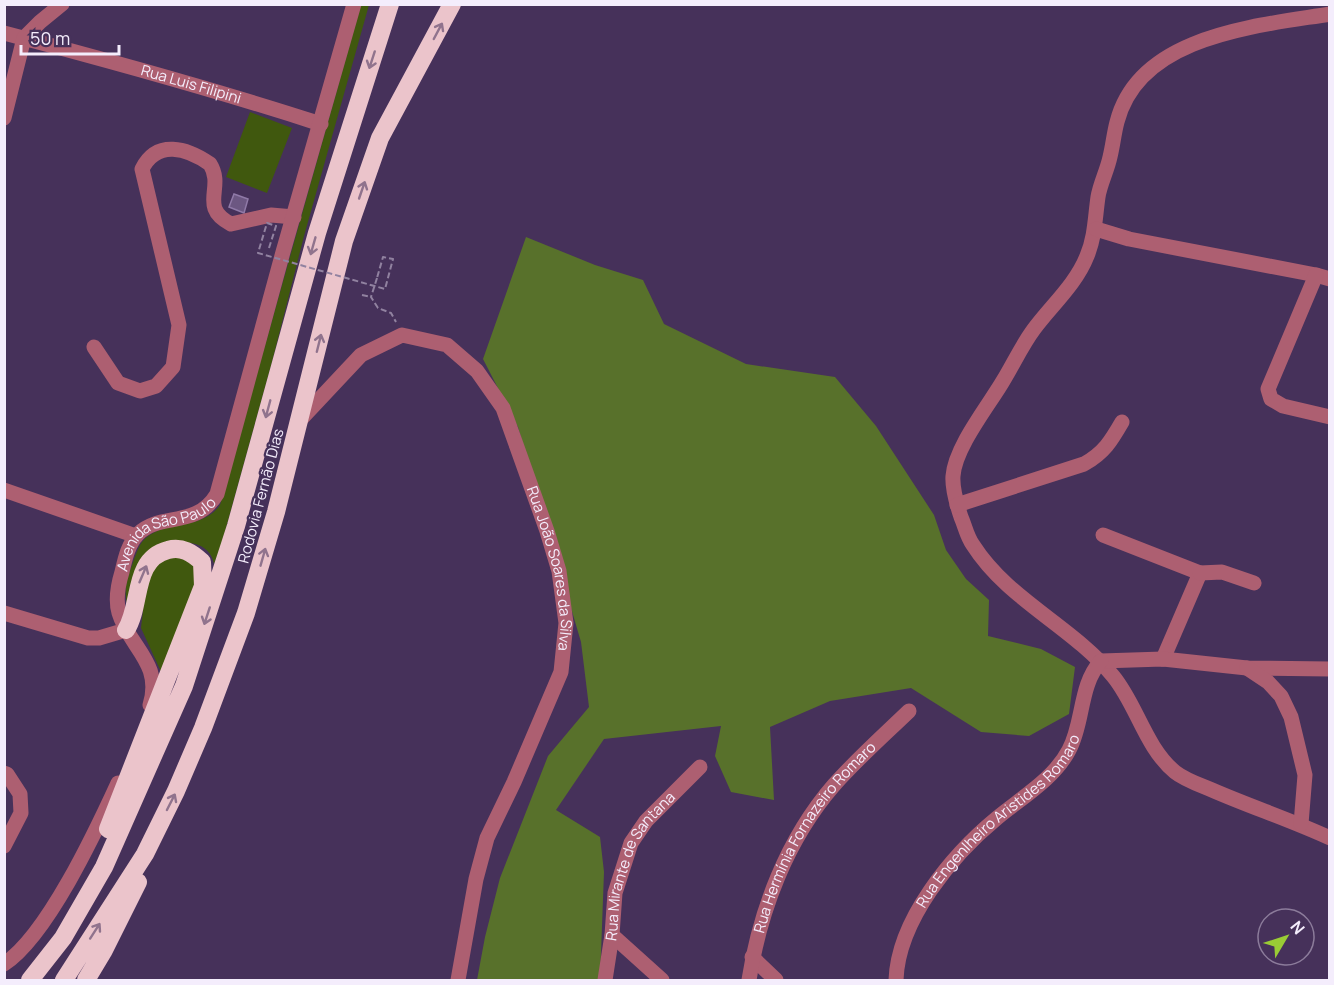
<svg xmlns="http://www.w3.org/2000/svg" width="1334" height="985" font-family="Manrope,sans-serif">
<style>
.green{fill:#40580e}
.forest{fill:#58712b}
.building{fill:#6c5782;stroke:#907aa8;stroke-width:1.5}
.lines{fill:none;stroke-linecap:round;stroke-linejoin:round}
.path{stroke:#9182a0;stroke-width:2;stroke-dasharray:6 3;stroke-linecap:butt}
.minor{stroke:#ad5f71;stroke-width:15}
.highway{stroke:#ebc4cb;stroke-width:18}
.path-bridge{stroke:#9182a0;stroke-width:2;stroke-dasharray:6 3;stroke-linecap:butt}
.oneway{stroke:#90738d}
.labels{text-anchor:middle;stroke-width:4.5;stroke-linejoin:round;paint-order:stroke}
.street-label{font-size:15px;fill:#f4edfc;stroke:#46315a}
</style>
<rect width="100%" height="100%" fill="#46315a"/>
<!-- green -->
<path class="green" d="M361 5H369L304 236 272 362 221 546 214 564C209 539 181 541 162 544L127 604C124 590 126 581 131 568 134 560 137 549 142 542 160 519 201 532 220 505Z
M250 112 292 128 267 193 226 177Z
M182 557 189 560 199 573 162 674 141 628 146 584 155 564 170 558Z"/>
<!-- forest -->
<path class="forest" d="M526 237 595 265 643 280 664 324 746 364 835 377 876 426 934 515 946 550 966 579 989 600 988 636 1041 649 1075 667 1069 714 1029 736 981 732 911 688 830 701 770 727 774 800 731 792 715 756 721 726 604 739 556 810 600 837 604 872 600 980H477L485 937 500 878 548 756 589 707 581 642 518 427 483 359Z"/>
<!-- building -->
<path class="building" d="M234 194 248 199 244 213 229 207Z"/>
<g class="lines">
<!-- path -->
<path class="path" d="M377 278 371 297 378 308 391 313 396 322
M362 295 371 297"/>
<!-- minor -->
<g class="minor">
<path d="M1330 14C1257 26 1139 35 1117 122 1114 133 1113 145 1110 157 1107 171 1100 184 1098 197 1095 218 1095 237 1087 256 1076 284 1052 305 1034 329 1022 345 1014 363 1003 381 989 405 955 447 953 476 952 489 957 505 961 517 965 526 967 537 973 545 1008 600 1072 626 1113 676 1137 705 1145 747 1175 772 1185 780 1200 785 1212 790 1251 807 1291 820 1330 838"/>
<path id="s1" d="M4 33C111 61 216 90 321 124"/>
<path d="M24 38 40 22 62 4"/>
<path d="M4 118 24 38"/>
<path d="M1096 229 1129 239 1316 275 1330 279"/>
<path d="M1316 275 1268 389 1271 399 1283 406 1330 417"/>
<path d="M94 347 118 383 140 391 156 386 173 367 179 325 142 169C157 139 187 148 210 164 225 188 198 207 231 224L271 215 294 217"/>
<path id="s2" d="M300 420 361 355 402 335 447 345 477 371 503 408 547 531 559 571 566 623 561 672 514 782 487 838 476 879 458 980"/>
<path d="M4 490 136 536"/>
<path d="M957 505 1084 464C1104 453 1111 441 1122 422"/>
<path d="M1103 535 1200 573 1163 659"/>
<path d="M1200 573 1222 572 1254 583"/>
<path d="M4 613 88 638H99L126 630"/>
<path d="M1101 661 1163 659 1247 668 1330 669"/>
<path d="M1247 668 1268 682 1281 696 1291 717 1305 775 1301 824"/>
<path id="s3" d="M150 705C163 663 129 647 119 613 115 599 118 585 122 572 125 559 128 544 138 534 160 512 196 529 217 494L283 252 354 4"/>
<path d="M4 773 7 774 20 794 21 813 4 846"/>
<path d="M612 935 662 980"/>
<path d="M752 957 776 980"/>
<path d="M4 964C47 936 96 831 118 783"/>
<path id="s4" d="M605 980 612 935 615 893 631 843 646 821 700 767"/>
<path id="s5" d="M749 980C760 910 787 839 834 785 857 759 884 735 909 711"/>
<path id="s6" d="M896 980C898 920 952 855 997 818 1021 798 1054 779 1069 750 1084 722 1079 685 1101 661"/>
</g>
<!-- highway -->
<path class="highway" d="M108 829 203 586 202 562C192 553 182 546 168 550 132 559 142 605 126 630
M30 980 63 938 104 867 184 686 236 526 317 233 390 4
M64 980 145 854 176 791 203 728 246 613 276 512 344 241 380 138 452 4
M86 980 104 950 138 882"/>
<!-- path-bridge -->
<path class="path-bridge" d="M269 248 276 226 267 223 258 253 385 289 393 259 383 257 377 278"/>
</g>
<!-- one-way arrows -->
<defs><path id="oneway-shaft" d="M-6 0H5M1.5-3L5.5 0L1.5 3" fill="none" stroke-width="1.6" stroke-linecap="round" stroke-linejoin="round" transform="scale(1.5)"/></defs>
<g class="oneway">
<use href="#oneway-shaft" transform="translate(438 31) rotate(-62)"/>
<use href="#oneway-shaft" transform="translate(372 60) rotate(108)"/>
<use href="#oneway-shaft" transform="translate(362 190) rotate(-71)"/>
<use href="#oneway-shaft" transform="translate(313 246) rotate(106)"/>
<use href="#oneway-shaft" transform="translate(319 343) rotate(-76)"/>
<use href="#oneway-shaft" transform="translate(268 409) rotate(105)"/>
<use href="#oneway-shaft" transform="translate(263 557) rotate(-74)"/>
<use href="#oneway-shaft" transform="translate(143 574) rotate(-67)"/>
<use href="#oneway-shaft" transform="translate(207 616) rotate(108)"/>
<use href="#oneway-shaft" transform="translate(171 802) rotate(-63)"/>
<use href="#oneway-shaft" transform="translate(95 931) rotate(-57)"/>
</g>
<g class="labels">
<!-- street labels -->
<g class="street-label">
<text dy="5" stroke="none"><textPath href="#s1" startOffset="194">Rua Luis Filipini</textPath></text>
<text transform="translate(261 496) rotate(-75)" y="5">Rodovia Fernão Dias</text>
<text dy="5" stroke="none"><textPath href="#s3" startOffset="206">Avenida São Paulo</textPath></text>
<text dy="5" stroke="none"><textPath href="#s2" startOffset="434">Rua João Soares da Silva</textPath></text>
<text dy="5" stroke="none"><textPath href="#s6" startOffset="195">Rua Engenlheiro Aristides Romaro</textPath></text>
<text dy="5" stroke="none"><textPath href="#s5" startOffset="160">Rua Hermínia Fornazeiro Romaro</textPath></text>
<text dy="5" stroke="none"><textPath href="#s4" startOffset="122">Rua Mirante de Santana</textPath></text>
</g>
</g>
<!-- border -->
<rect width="1334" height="985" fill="none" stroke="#f4edfc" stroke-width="12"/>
<!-- north arrow -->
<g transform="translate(1286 937) rotate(51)"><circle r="28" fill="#46315a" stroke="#8c7c9b" stroke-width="1.5"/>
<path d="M0-4.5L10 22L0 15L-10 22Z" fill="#9acb35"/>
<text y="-9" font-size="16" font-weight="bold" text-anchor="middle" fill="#f4edfc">N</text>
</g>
<!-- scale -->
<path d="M21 45v9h98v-9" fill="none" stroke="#f4edfc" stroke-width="3"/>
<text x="30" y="45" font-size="18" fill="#f4edfc" stroke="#46315a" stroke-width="4.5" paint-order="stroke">50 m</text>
</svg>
